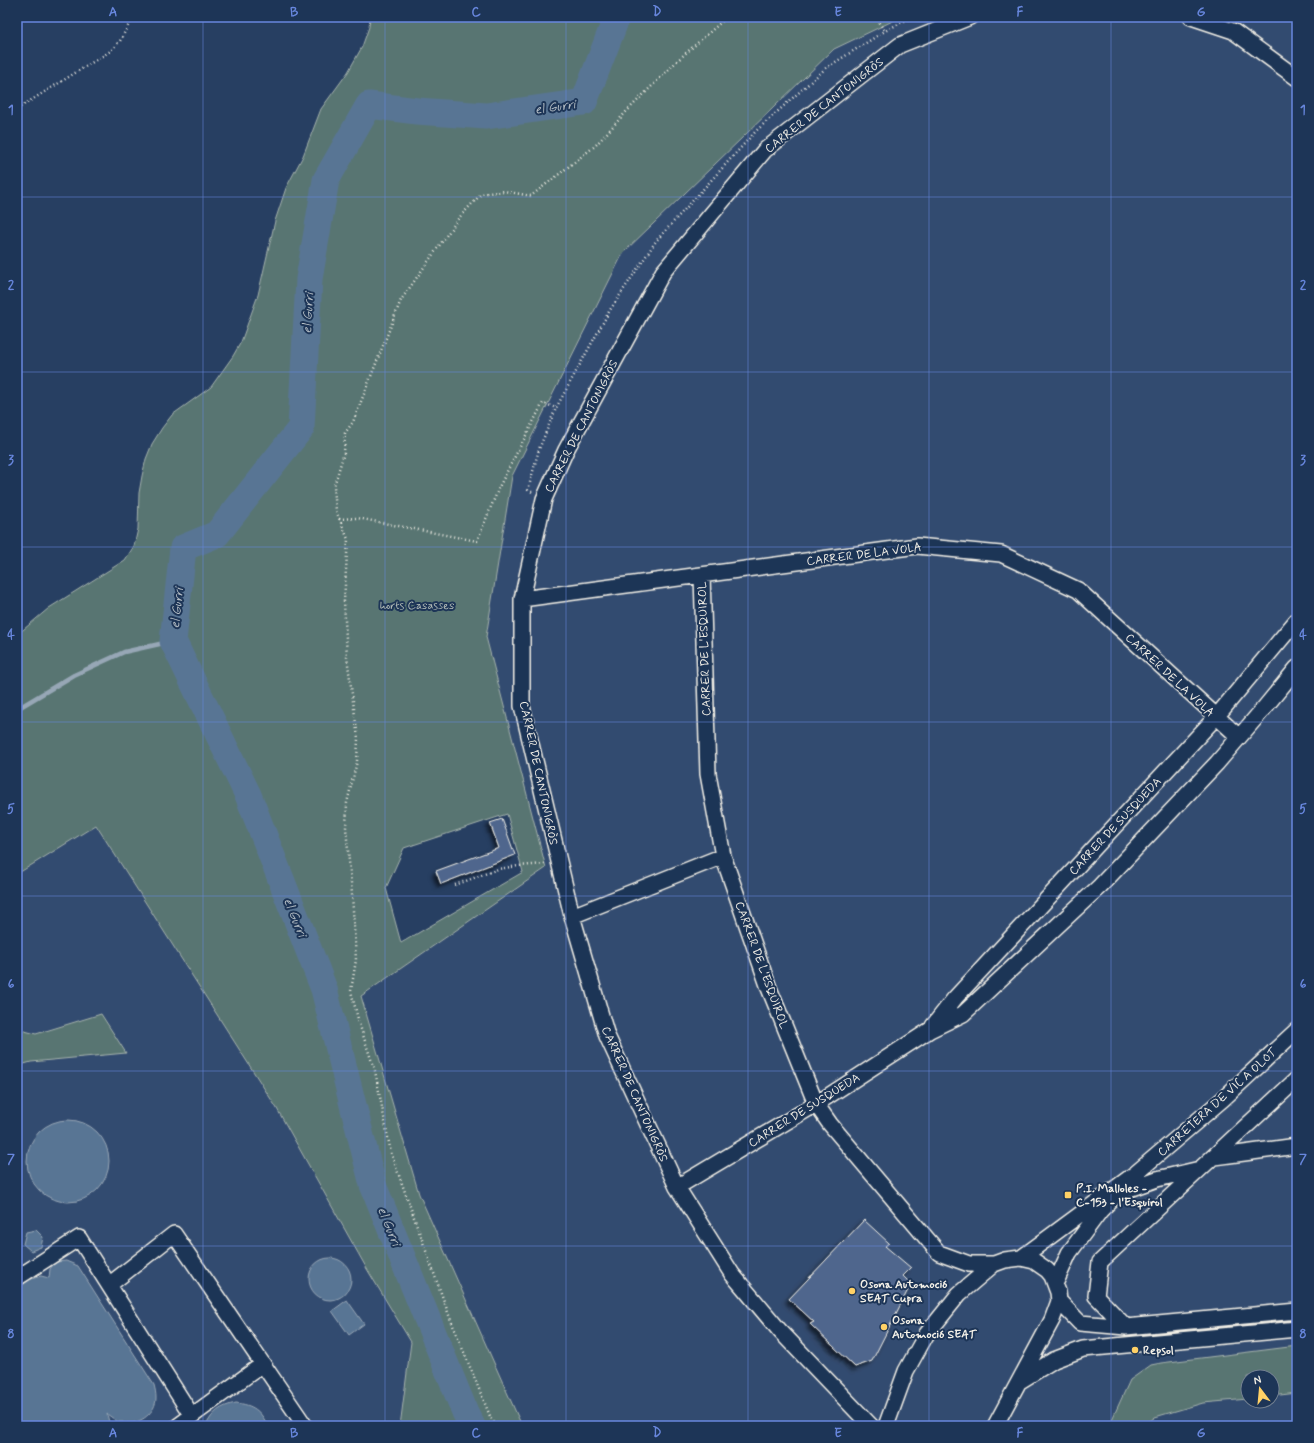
<svg xmlns="http://www.w3.org/2000/svg" width="1314" height="1443" font-family="Mynerve,sans-serif">
<style>
.built{fill:#334b6f;fill-rule:evenodd}
.green{fill:#587572;stroke:#a6b3ad;fill-rule:evenodd}
.water{fill:#597594;stroke:#97a7b6}
.lines{fill:none;stroke-linecap:round;stroke-linejoin:round}
.stream{stroke:#97a7b6;stroke-width:4.5}
.river{stroke:#597594;stroke-width:27}
.building{fill:#4f668d;stroke:#f4f1e8;filter:url(#shadow)}
.minor-casing{stroke:#f4f1e8;stroke-width:18}
.path{stroke:#f4f1e8;stroke-width:2.5;stroke-dasharray:1 3;stroke-linecap:butt}
.minor{stroke:#1d3557;stroke-width:15}
.grid{fill:none;stroke:#6887de;stroke-width:1;stroke-opacity:0.55}
.poi-dot{fill:#ffd166;stroke:#1d3557;stroke-width:1.5}
.labels{text-anchor:middle;stroke-width:4;stroke-linejoin:round;paint-order:stroke}
.street-label{font-size:12px;fill:#f4f1e8;stroke:#1d3557}
.park-label{font-size:12px;fill:#b6bfb9;stroke:#1d3557}
.poi-label{font-size:12px;font-weight:bold;fill:#f4f1e8;stroke:#1d3557;text-anchor:start}
.water-label{font-size:13px;font-style:italic;fill:#b6bfc6;stroke:#1d3557}
.neatline{fill:none;stroke:#6887de;stroke-width:1.5}
.grid-label{font-size:13px;text-anchor:middle;font-weight:bold;fill:#6887de}
</style>
<defs>
<filter id="shadow"><feDropShadow dx="-3.5" dy="3.5" stdDeviation="2" flood-color="#0009"/></filter>
</defs>
<rect width="100%" height="100%" fill="#273f62"/>
<filter id="ink" filterUnits="userSpaceOnUse"><feTurbulence type="fractalNoise" baseFrequency=".025" numOctaves="2"/><feDisplacementMap in="SourceGraphic" scale="8" xChannelSelector="R" yChannelSelector="G"/><feConvolveMatrix kernelMatrix="1 2 1 2 8 2 1 2 1" color-interpolation-filters="sRGB"/></filter>
<g filter="url(#ink)">
<!-- built -->
<path class="built" d="M901 17H1297V1426H522L419 1194 361 996 545 868 486 637 512 476 623 253 834 49ZM1248 1377H1272V1401H1248Z
M96 825 276 1107 367 1269 411 1342 400 1426H17V1066L31 1062 101 1014 36 1034 17 1029V874Z"/>
<!-- green -->
<path class="green" d="M370 17H901L834 49 623 253 512 476 486 637 546 868 361 996 419 1194 522 1426H400L411 1342 367 1269 276 1107 96 825 17 874V635L49 608 125 560 134 546 138 529 139 493 142 476 146 459 152 444 162 428 172 415 211 387 233 356 241 342 258 295 275 221 286 188 303 156 321 109 348 72 362 47 369 27ZM507 814 523 872 401 943 386 888 404 848Z
M101 1014 126 1053 31 1062 17 1066V1029L36 1034Z
M1297 1346V1393L1272 1396V1377H1248V1399L1203 1403 1155 1417 1144 1426H1109L1130 1380 1151 1365 1161 1363Z"/>
<!-- water -->
<path class="water" d="M27 1161a41 41 0 1 1 82 0a41 41 0 1 1-82 0Z
M36 1230 43 1237 41 1247 31 1251 23 1244 26 1232Z
M309 1279a21 21 0 1 1 42 0a21 21 0 1 1-42 0Z
M66 1261 78 1266 154 1385C155 1389 156 1393 156 1398 156 1412 141 1424 127 1423V1426H123V1422H118L107 1414 110 1426H17V1284L28 1277 31 1279 41 1276 49 1278 50 1269 55 1262Z
M347 1300 364 1324 349 1335 332 1311Z
M236 1403C253 1405 260 1410 268 1426H206C212 1412 221 1406 236 1403Z"/>
<g class="lines">
<!-- stream -->
<path class="stream" d="M17 709 74 675 124 652 173 641"/>
<!-- river -->
<path class="river" d="M472 1426 465 1412 373 1185 324 989 248 795 173 641 183 548 217 534 301 428 309 279 326 180 369 105 417 111 486 116 584 102 614 24 615 17"/>
</g>
<!-- building -->
<path class="building" d="M502 819 515 855 441 884 436 871 499 848 490 823Z
M864 1220 889 1243 885 1246 911 1268 903 1276 911 1284 872 1361 855 1367 810 1324 814 1322 789 1299Z"/>
<g class="lines">
<!-- minor casing -->
<g class="minor-casing">
<path id="minor" d="M1191 17 1233 31 1297 78
M702 575 708 774 723 856 769 988 816 1104 830 1124 939 1253 969 1264H994
M522 599 917 546 1001 554 1078 590 1239 737
M572 916 723 856
M933 1026 955 998 1216 717 1297 620
M1214 1157 1297 1146
M677 1187 816 1104 930 1030 963 1014 1100 886 1217 763 1265 707 1297 668
M1118 1193 1157 1179 1200 1169
M1021 1258 1136 1173 1223 1099 1297 1030
M17 1278 79 1238 192 1416
M1055 1284 1069 1253 1100 1211 1112 1199
M109 1285 174 1234 305 1426
M1059 1301 1080 1323 1126 1327 1297 1311
M1126 1327 1096 1296 1100 1262 1297 1079
M1020 1381 1054 1360 1083 1349 1297 1329
M178 1426 263 1364
M871 1426 780 1331 732 1274 677 1187 607 1036 572 916 522 706V599L544 499 566 450 663 272 765 150 900 45 970 17
M886 1426 906 1371 926 1335 959 1294 994 1264 1005 1260 1021 1258 1034 1261 1047 1270 1052 1276 1058 1292 1059 1301 1052 1320 995 1426"/>
</g>
<!-- path -->
<path class="path" d="M881 17 877 20 885 31
M17 109 109 52 120 41 133 17
M532 492 528 490 539 449 556 408 610 310 656 241 756 131 826 68 885 31 912 17
M339 519 357 518 477 541 500 485 543 403 556 408
M455 885 498 869 518 866 545 864
M496 1426 490 1416 450 1318 391 1153 375 1071 359 1023 351 991 356 960 352 894 346 828 347 803 357 761 358 738 347 657 344 601 348 539 336 511 334 486 344 453 345 433 353 422 401 300 458 219 481 194 504 191 531 196 595 146 626 112 678 60 727 17"/>
<!-- minor -->
<use href="#minor" class="minor"/>
</g>
</g>
<!-- grid -->
<path class="grid" d="M203 17V1426M385 17V1426M566 17V1426M748 17V1426M929 17V1426M1111 17V1426M17 197H1297M17 372H1297M17 547H1297M17 722H1297M17 896H1297M17 1071H1297M17 1246H1297"/>
<!-- markers -->
<g class="poi-dot">
<rect x="1064" y="1191" width="8" height="8" rx="2"/>
<circle cx="852" cy="1291" r="4"/>
<circle cx="884" cy="1327" r="4"/>
<circle cx="1135" cy="1350" r="4"/>
</g>
<g class="labels">
<!-- street labels -->
<g class="street-label">
<text transform="translate(824 105) rotate(-38)" y="4">CARRER DE CANTONIGRÒS</text>
<text transform="translate(581 426) rotate(-63)" y="4">CARRER DE CANTONIGRÒS</text>
<text transform="translate(864 554) rotate(-7)" y="4">CARRER DE LA VOLA</text>
<text transform="translate(704 649) rotate(-92)" y="4">CARRER DE L'ESQUIROL</text>
<text transform="translate(1170 675) rotate(43)" y="4">CARRER DE LA VOLA</text>
<text transform="translate(539 773) rotate(78)" y="4">CARRER DE CANTONIGRÒS</text>
<text transform="translate(1115 826) rotate(-47)" y="4">CARRER DE SUSQUEDA</text>
<text transform="translate(762 965) rotate(70)" y="4">CARRER DE L'ESQUIROL</text>
<text transform="translate(635 1094) rotate(66)" y="4">CARRER DE CANTONIGRÒS</text>
<text transform="translate(1217 1102) rotate(-42)" y="4">CARRETERA DE VIC A OLOT</text>
<text transform="translate(804 1110) rotate(-32)" y="4">CARRER DE SUSQUEDA</text>
</g>
<!-- park labels -->
<g class="park-label">
<text x="417" y="609">horts Casasses</text>
</g>
<!-- poi labels -->
<g class="poi-label">
<text x="1076" y="1192">P.I. Malloles -<tspan x="1076" dy="14">C-153 - l'Esquirol</tspan></text>
<text x="860" y="1288">Osona Automoció<tspan x="860" dy="14">SEAT Cupra</tspan></text>
<text x="892" y="1324">Osona<tspan x="892" dy="14">Automoció SEAT</tspan></text>
<text x="1143" y="1354">Repsol</text>
</g>
<!-- water labels -->
<g class="water-label">
<text transform="translate(555 106) rotate(-8)" y="5">el Gurri</text>
<text transform="translate(307 313) rotate(-87)" y="5">el Gurri</text>
<text transform="translate(176 608) rotate(-84)" y="5">el Gurri</text>
<text transform="translate(296 917) rotate(68)" y="5">el Gurri</text>
<text transform="translate(390 1226) rotate(68)" y="5">el Gurri</text>
</g>
</g>
<!-- margin -->
<rect width="1314" height="1443" fill="none" stroke="#1d3557" stroke-width="44"/>
<!-- north arrow -->
<g transform="translate(1260 1389) rotate(344)"><circle r="19" fill="#1d3557" stroke="#738091"/>
<path d="M0-3L7 15L0 10L-7 15Z" fill="#ffd166"/>
<text y="-6" font-size="11" font-weight="bold" text-anchor="middle" fill="#f4f1e8">N</text>
</g>
<rect x="22" y="22" width="1270" height="1399" class="neatline"/>
<g class="grid-label">
<text x="113" y="16">A</text>
<text x="294" y="16">B</text>
<text x="476" y="16">C</text>
<text x="657" y="16">D</text>
<text x="838" y="16">E</text>
<text x="1020" y="16">F</text>
<text x="1201" y="16">G</text>
<text x="11" y="114">1</text>
<text x="1303" y="114">1</text>
<text x="11" y="289">2</text>
<text x="1303" y="289">2</text>
<text x="11" y="464">3</text>
<text x="1303" y="464">3</text>
<text x="11" y="639">4</text>
<text x="1303" y="639">4</text>
<text x="11" y="813">5</text>
<text x="1303" y="813">5</text>
<text x="11" y="988">6</text>
<text x="1303" y="988">6</text>
<text x="11" y="1163">7</text>
<text x="1303" y="1163">7</text>
<text x="11" y="1338">8</text>
<text x="1303" y="1338">8</text>
<text x="113" y="1437">A</text>
<text x="294" y="1437">B</text>
<text x="476" y="1437">C</text>
<text x="657" y="1437">D</text>
<text x="838" y="1437">E</text>
<text x="1020" y="1437">F</text>
<text x="1201" y="1437">G</text>
</g>
</svg>
